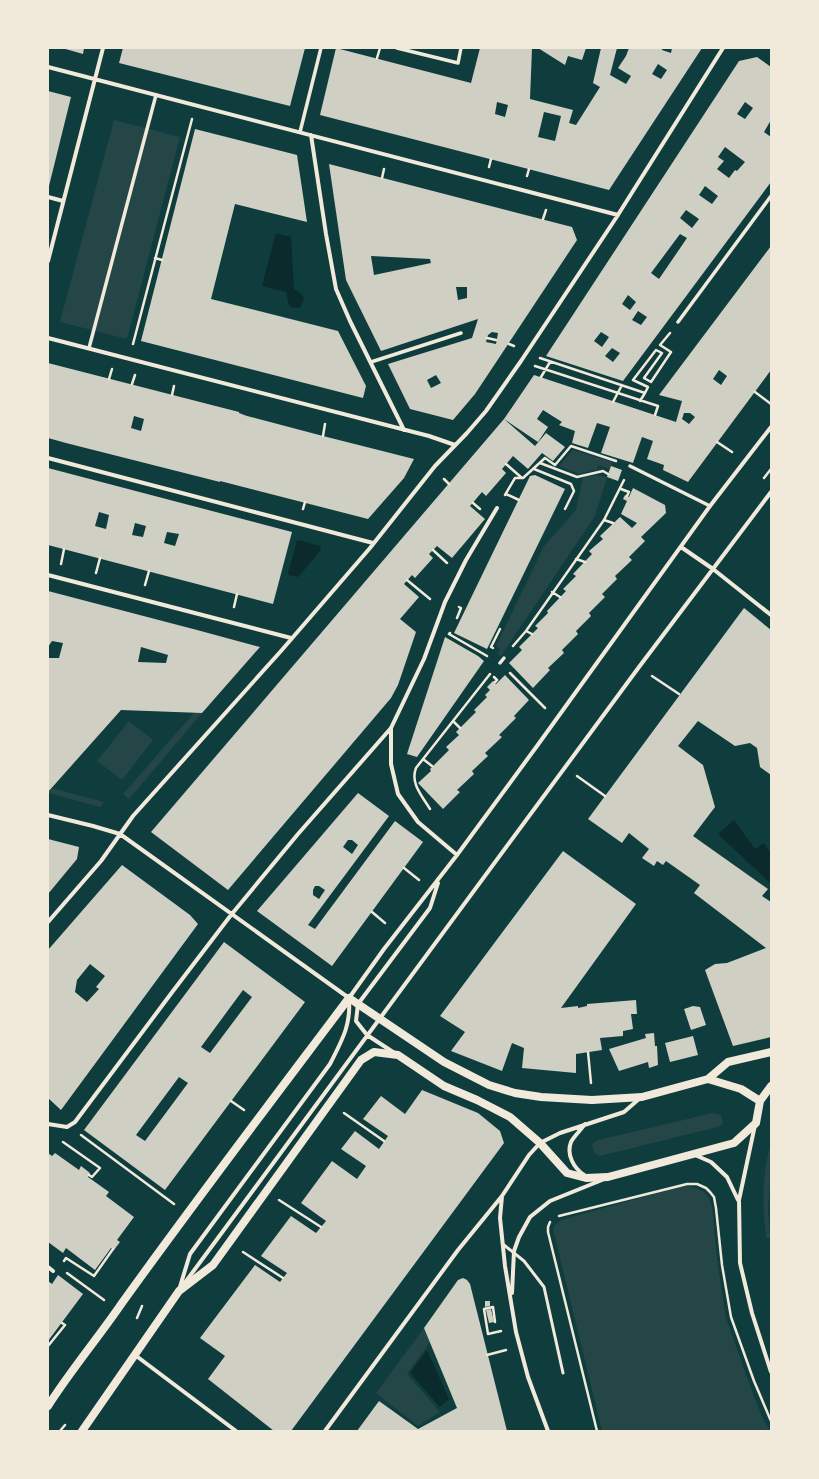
<svg xmlns="http://www.w3.org/2000/svg" width="819" height="1479" font-family="Cabin,sans-serif">
<style>
.green{fill:#244646}
.water{fill:#0a2a2b}
.building{fill:#cfcfc3;fill-rule:evenodd}
.lines{fill:none;stroke-linecap:round;stroke-linejoin:round}
.path{stroke:#f1e9da;stroke-width:2.5}
.service{stroke:#f1e9da;stroke-width:3}
.pedestrian{stroke:#f1e9da;stroke-width:3.5}
.minor{stroke:#f1e9da;stroke-width:4}
.secondary{stroke:#f1e9da;stroke-width:8}
</style>
<rect width="100%" height="100%" fill="#0f3d3e"/>
<!-- green -->
<path class="green" d="M114 120 180 137 127 339 60 322Z
M573 450 612 462 610 469 598 465 597 470 578 474 559 466Z
M596 475 607 477 595 516 501 656 497 654 500 649 496 646 544 546 576 510 583 477Z
M194 713H202L129 799 123 794Z
M129 721 153 740 122 780 97 761Z
M52 788 104 802 100 807 48 793Z
M713 1113 721 1115 723 1122 721 1126 600 1156 594 1153 592 1144 598 1140Z
M771 1144V1166L768 1209 770 1238H766C763 1205 761 1177 771 1144Z
M686 1186 696 1188 704 1192 709 1198 712 1207 718 1266 726 1318 749 1383 762 1417 770 1431H602L553 1229 555 1225 561 1220 675 1188Z
M424 1328 430 1342 407 1374 440 1412 418 1426 376 1393Z"/>
<!-- water -->
<path class="water" d="M276 233 291 237 294 289C304 295 307 297 299 308L291 307 289 305 286 292 262 286Z
M298 540 320 546 321 550 298 577 289 575 288 573 297 541Z
M734 820 755 849 764 843 771 854 770 883 718 834Z
M427 1350 449 1399 440 1407 410 1373Z"/>
<!-- building -->
<path class="building" d="M62 48H84L83 54Z
M123 48H305L290 106 119 63Z
M336 48 471 83 480 48H532L530 99 573 110 569 123 576 125 600 87 593 83 601 48H617L610 75 626 84 631 76 618 68 626 56 629 48H662V50L671 53 672 48H702L609 190 320 115ZM658 64 667 70 661 79 652 74ZM497 102 508 105 505 117 495 114ZM544 112 561 116 555 141 538 137Z
M538 48H586L582 60 568 56 565 65Z
M757 57 771 67V120L764 132 771 137V182L623 381 546 356 739 61ZM745 102 753 108 745 119 737 114ZM725 147 745 162 737 171 735 170 729 178 717 169 724 161 718 157ZM705 186 718 196 712 204 699 195ZM686 210 699 219 692 228 680 218ZM680 234 687 238 659 279 651 273ZM628 295 636 302 630 310 622 304ZM638 311 647 317 641 325 632 320ZM601 332 609 337 602 347 594 341ZM612 348 620 353 613 362 605 356Z
M48 91 71 97 49 186 48 185Z
M195 129 297 155 307 222 235 204 211 299 338 331 366 386 363 398 141 341Z
M329 164 572 227 577 240 475 394 453 420 410 409 388 364 472 338 478 319 381 351 346 280ZM371 256 430 259 431 263 374 275ZM456 287H467V298L458 300ZM492 332 498 333 496 344 486 342 488 335ZM436 375 441 383 431 388 427 380Z
M771 246V370L688 482 663 470 664 465 647 459 653 441 642 437 633 463 601 453 610 427 597 423 588 448 572 443 575 431 559 425 562 422 543 410 537 419 548 427 538 442 504 419 535 446 546 433 565 447 553 461 542 453 528 469 513 456 502 469 506 473 486 496 482 492 470 506 485 519 452 558 437 546 429 554 433 558 415 578 412 575 404 584 419 597 400 619 416 632 398 685 391 698 228 890 151 832 504 419 534 375 676 422 682 401 659 395ZM719 370 727 376 721 385 713 379ZM684 413H690L695 417 689 424 682 419Z
M48 363 239 412V413L247 416 323 436 414 459 404 478 368 519 220 481V482L66 443 48 438ZM134 416 144 419 141 431 131 428Z
M611 466 622 470 618 481 607 477Z
M48 468 292 532 273 604 48 545ZM99 512 109 515 106 529 95 526ZM135 523 146 526 143 537 132 535ZM167 532 179 534 175 546 164 543Z
M535 475 565 489 487 649 454 633 530 476Z
M633 488 665 505 666 513 641 537 645 541 629 557 632 560 615 576 617 579 602 594 605 597 589 613 591 616 576 631 578 634 562 650 564 653 548 668 550 670 533 688 509 663 522 650 519 647 538 628 535 626 548 613 547 611 566 591 563 589 576 576 573 574 592 554 589 551 603 539 600 536 620 517 632 528 637 523 621 514 627 501 623 499 625 495 629 497Z
M48 591 197 630 260 647 202 713 121 710 48 792V658H59L63 643 52 641 48 647ZM141 647 168 655 166 663 138 662Z
M744 608 771 630V775L760 767 757 748 750 743 735 746 698 721 678 746 703 765 715 807 693 836 768 889 762 896 771 902V1037L733 1046 705 970 715 964 727 963 766 948 694 893 700 885 666 861 663 865 657 861 654 866 642 858 649 849 629 833 622 843 588 819Z
M445 637 478 656 484 661 417 757 407 754Z
M505 675 529 700 514 716 516 718 499 735 502 737 485 753 488 756 472 771 474 774 457 790 460 792 443 809 418 783 431 771 430 769 449 750 446 747 459 735 456 732 476 712 474 710 487 697 485 695 490 690 487 687 493 681 496 684Z
M358 793 389 816 308 925 315 929 395 821 423 842 332 966 257 911ZM348 840H352L358 845 352 854 343 847ZM315 886H319L325 890 319 899 313 895V890Z
M48 839 79 847 77 859 48 894Z
M563 851 636 904 561 1008 578 1006V1008L587 1006V1004L636 1000 637 1014H631L633 1029 623 1031V1036L600 1038 602 1050 576 1054V1073L522 1068 524 1048 512 1043 502 1071 451 1051 465 1032 440 1016Z
M122 865 190 915 198 924 61 1110 48 1098V950ZM90 964 105 976 96 987 99 989 87 1002 75 992 77 980Z
M224 942 305 1002 165 1190 84 1130ZM243 990 252 997 210 1053 201 1047ZM179 1077 188 1083 145 1141 136 1135Z
M693 1006 700 1007 706 1025 691 1030 684 1009Z
M654 1033 655 1046H657L658 1065 649 1068 648 1062 619 1071 609 1049 646 1038 645 1034Z
M693 1036 698 1055 670 1062 665 1043Z
M422 1090 478 1113 500 1131 504 1143 291 1431H274L208 1379 225 1356 200 1338 255 1265 280 1282 283 1278 287 1273 261 1256 291 1216 316 1233 326 1221 301 1203 332 1161 357 1179 366 1166 341 1149 355 1131 379 1149 388 1136 363 1119 381 1096 405 1114Z
M48 1153 52 1156 55 1153 79 1170 81 1166 90 1173 88 1177 109 1192 106 1196 134 1217 117 1240 120 1242 114 1250 111 1248 95 1270 66 1248 63 1253 48 1242Z
M58 1275 83 1294 48 1341V1281L52 1284Z
M463 1278 467 1280 470 1284 507 1431H357L379 1401 418 1429 457 1408 424 1328 458 1280Z
M485 1301H490V1306L485 1307Z
M491 1309 494 1322 489 1323 486 1310Z"/>
<g class="lines">
<!-- path -->
<path class="path" d="M377 58 380 48
M489 167 491 159
M527 176 529 169
M382 178 384 169
M543 219 546 210
M155 258 162 260
M487 338 496 340
M133 344 192 119
M509 344 514 346
M540 358 645 393 648 387 633 380 656 350 662 353 644 378 651 382 671 352 660 345 670 333
M535 366 658 406 655 415
M541 377 550 362
M109 379 112 369
M132 384 135 375
M755 392 771 404
M172 395 174 386
M640 401 645 393
M613 402 622 385
M323 436 325 424
M717 442 732 452
M540 463 577 477 603 471 608 474
M506 464 522 478
M534 469 571 484 574 491 565 509
M764 478 771 469
M444 479 449 484
M621 489 629 492 627 496
M506 494 519 500
M505 495 515 478H523L545 458 555 465 571 446 616 461
M473 503 480 509
M303 509 305 502
M604 520 613 523
M433 550 447 563
M576 559 585 562
M61 564 64 549
M96 573 100 558
M407 580 430 599
M145 585 149 571
M552 592 560 597
M234 607 237 594
M457 618 461 608 459 607
M526 631 532 634
M450 633 449 634 487 656
M513 646 526 631 604 520 624 480
M493 648 491 647 500 629
M510 673 545 708
M652 676 679 694
M494 677 497 680 495 682
M453 721 460 728
M423 759 432 766
M577 776 605 796
M430 809C422 796 410 783 416 768L490 674
M404 868 419 880
M372 912 385 923
M588 1052 591 1083
M231 1101 244 1110
M344 1113 384 1141
M81 1135 174 1204
M63 1142 100 1168 92 1177 89 1175
M279 1200 321 1227
M559 1216 687 1184H697L706 1188 710 1192 714 1197 716 1208 722 1265 731 1317 754 1381 771 1421
M550 1222 548 1227V1232L597 1431
M243 1252 283 1278
M64 1261 66 1258 94 1276 113 1249
M67 1273 104 1300
M137 1318 142 1306
M495 1322 493 1307 484 1309 488 1334 501 1331
M48 1346 65 1325 62 1323
M487 1355 506 1350
M60 1431 65 1425"/>
<!-- service -->
<path class="service" d="M504 1245 524 1261 544 1287 563 1373"/>
<!-- pedestrian -->
<path class="pedestrian" d="M397 48 458 63 461 48
M300 132 321 48
M678 322 771 196
M89 348 156 95
M371 362 461 333
M630 466 710 506
M500 663 504 658"/>
<!-- minor -->
<path class="minor" d="M48 67 618 215
M311 135 326 234 336 289 350 321 404 430
M48 197 63 201
M48 261 103 48
M48 338 429 436 455 445
M48 458 373 543
M681 547 713 569 771 615
M48 575 291 638
M391 728V764L398 794 418 822 457 855
M48 815 93 826 120 834 349 998
M48 922 101 861 133 816 281 651 370 548 435 466 467 433 486 411 521 361 616 218 723 48
M349 998 384 949 457 855 537 746 710 506 771 427
M393 1052 367 1035 356 1021 358 1004 430 908 438 883
M48 1124 67 1127 75 1122 173 991 231 915 298 834 391 728 424 659 445 602 466 560 497 508
M755 1125 739 1200 740 1263 752 1313 771 1372
M695 1155 711 1162 727 1177 738 1200
M584 1175C574 1168 566 1155 571 1142 574 1136 581 1130 585 1124
M502 1196 500 1218 505 1266 516 1332 528 1377 548 1431
M48 1267 53 1271
M184 1284 639 667 771 492
M179 1290 190 1254 330 1064C341 1042 351 1026 349 1000
M512 1293 514 1251 519 1237 530 1217 550 1201 602 1180
M135 1355 236 1431
M325 1431 458 1250 502 1196 529 1155 540 1143 560 1133 624 1112 639 1099"/>
<!-- secondary -->
<path class="secondary" d="M708 1079 741 1089 760 1101
M48 1406C71 1370 98 1338 122 1303 196 1200 273 1099 349 998L444 1062 489 1085 515 1093 541 1097 592 1100 642 1097 708 1079 728 1062 771 1052
M82 1431 179 1291 213 1265 361 1060 374 1052 398 1055 444 1086 477 1100 510 1117 540 1143 567 1173 586 1178 608 1177 734 1143 756 1123 760 1101 771 1086"/>
</g>
<!-- border -->
<rect width="819" height="1479" fill="none" stroke="#f1e9da" stroke-width="98"/>
</svg>
